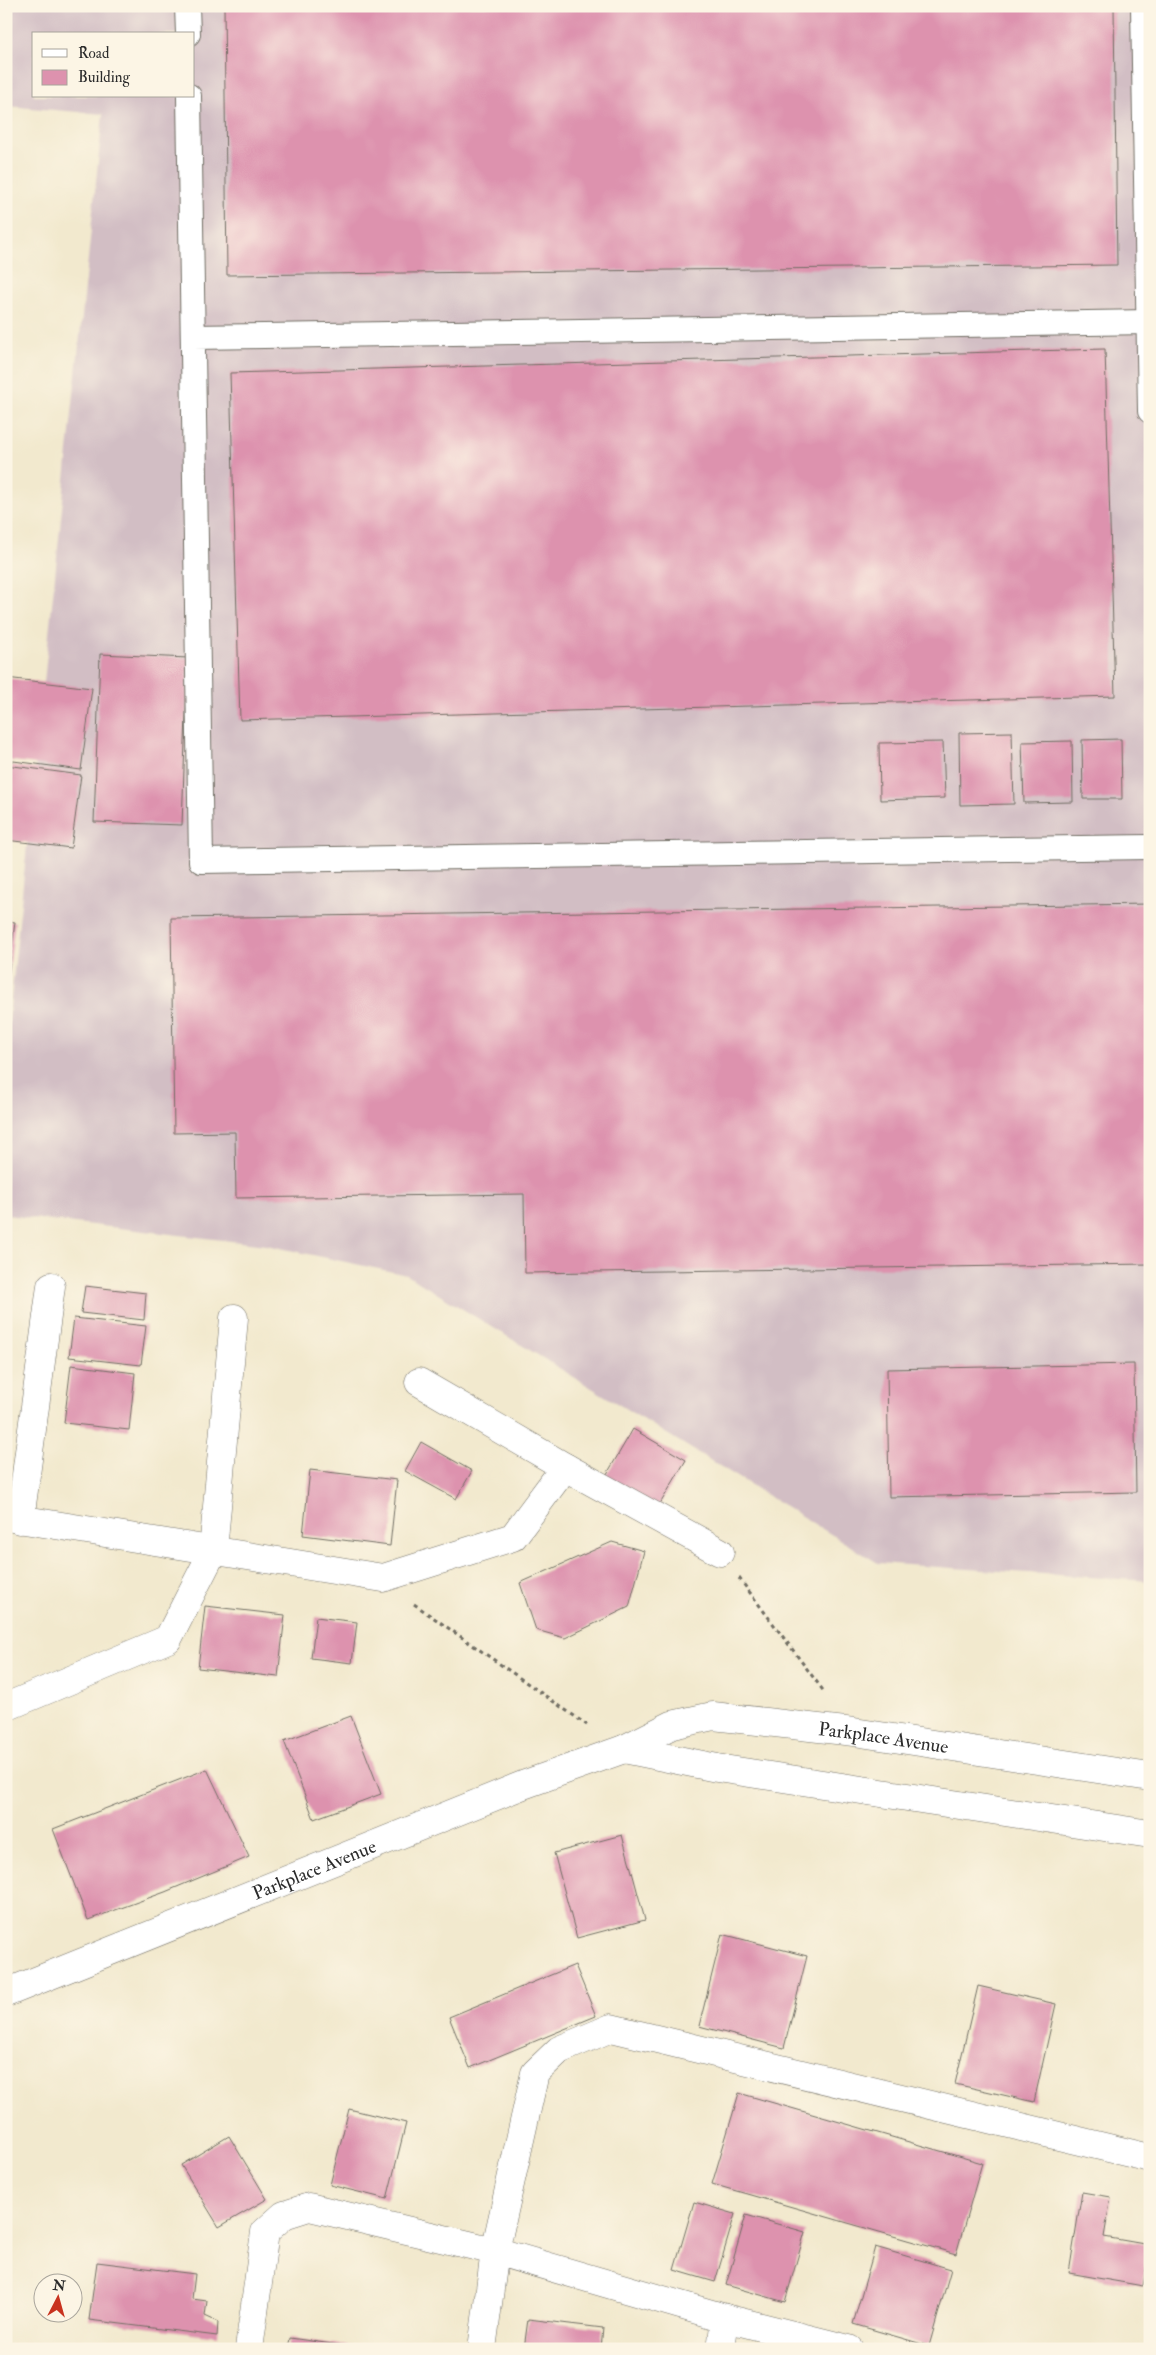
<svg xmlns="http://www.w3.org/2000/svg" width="1156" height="2355" font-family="'IM FELL Double Pica',serif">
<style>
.industrial{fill:#d2bec4;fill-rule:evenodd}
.building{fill:#dd92ae}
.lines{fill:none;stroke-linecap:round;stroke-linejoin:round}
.service-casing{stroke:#716e64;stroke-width:26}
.minor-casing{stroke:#716e64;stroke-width:29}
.path{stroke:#716e64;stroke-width:3;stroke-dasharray:4 4;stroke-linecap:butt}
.service{stroke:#fff;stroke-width:24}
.minor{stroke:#fff;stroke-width:28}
.labels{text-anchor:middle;stroke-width:4.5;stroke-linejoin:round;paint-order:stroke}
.street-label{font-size:19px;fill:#2b2b2b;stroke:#fcf5e5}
</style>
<rect width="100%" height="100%" fill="#fcf5e5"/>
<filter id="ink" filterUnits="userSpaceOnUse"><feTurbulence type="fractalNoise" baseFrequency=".02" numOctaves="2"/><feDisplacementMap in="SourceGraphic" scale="10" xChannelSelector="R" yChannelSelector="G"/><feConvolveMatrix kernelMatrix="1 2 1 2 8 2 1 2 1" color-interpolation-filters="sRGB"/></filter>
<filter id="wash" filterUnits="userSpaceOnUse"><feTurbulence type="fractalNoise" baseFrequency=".0096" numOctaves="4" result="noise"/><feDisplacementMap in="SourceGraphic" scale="20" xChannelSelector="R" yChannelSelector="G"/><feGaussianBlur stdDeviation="1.12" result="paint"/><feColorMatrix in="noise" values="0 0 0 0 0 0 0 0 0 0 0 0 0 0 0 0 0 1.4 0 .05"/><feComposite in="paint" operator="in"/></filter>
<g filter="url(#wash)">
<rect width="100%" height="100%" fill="#f2e9ce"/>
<!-- industrial -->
<path class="industrial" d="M6 6H1150V1581L878 1563 407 1275 266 1245 6 1215V1048L103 114 6 106ZM34 34H194V96H34Z"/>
<g id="blocks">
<!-- building -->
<path class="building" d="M224 6H1114L1117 265 227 275Z
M1105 349 1115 696 240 720 230 373Z
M100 654 188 658 182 825 94 822Z
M6 678 92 688 81 770 6 760Z
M1012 732 1014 804 960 805 959 733Z
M1121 739 1122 799H1083L1082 740Z
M1072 741 1073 802 1024 803 1022 742Z
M943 742 945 798 880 800 879 743Z
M6 765 81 775 71 848 6 840Z
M1150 904V1264L525 1273 524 1194 236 1198 235 1132 174 1133 171 918Z
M6 921 15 922 7 986H6Z
M85 1286 146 1293 144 1320 81 1313Z
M74 1318 146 1326 141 1365 69 1357Z
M1134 1364 1136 1492 889 1497 887 1369Z
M71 1365 135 1373 129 1430 64 1423Z
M633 1429 686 1460 657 1509 604 1479Z
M421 1442 472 1471 456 1499 405 1471Z
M310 1470 397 1480 390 1546 303 1535Z
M612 1542 644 1551 629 1607 565 1638 536 1630 520 1583Z
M205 1606 285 1615 278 1677 198 1668Z
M316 1617 357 1622 352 1663 311 1658Z
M351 1716 381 1794 314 1819 284 1741Z
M207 1769 249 1857 165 1892 88 1920 53 1829Z
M622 1835 645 1920 577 1938 554 1853Z
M722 1934 807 1956 784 2048 699 2026Z
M575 1965 596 2016 470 2068 449 2017Z
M978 1986 1056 2004 1034 2102 955 2084Z
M739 2093 982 2163 956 2254 712 2184Z
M349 2109 406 2123 387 2199 330 2185Z
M229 2136 267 2199 219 2227 181 2165Z
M1082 2192 1111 2197 1104 2237 1150 2245 1143 2286 1069 2273Z
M694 2202 735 2214 715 2282 674 2270Z
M746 2215 805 2232 785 2302 726 2285Z
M875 2247 951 2269 929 2346 853 2324Z
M97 2262 195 2274 192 2299 207 2301 205 2316 218 2322 217 2336 89 2320Z
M528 2319 603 2328 601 2349H524Z
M290 2338 354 2347V2349H288Z"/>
</g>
</g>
<g filter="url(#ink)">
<use href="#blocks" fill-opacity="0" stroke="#716e64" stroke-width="1"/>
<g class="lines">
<!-- service casing -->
<g class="service-casing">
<path id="service" d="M187 6 188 34
M1143 6 1150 411
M189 96 201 861 1150 847
M193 337 1150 322"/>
</g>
<!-- minor casing -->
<g class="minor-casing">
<g id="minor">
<path d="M419 1382 565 1467 720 1552"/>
<path d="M6 1517 383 1578 513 1537 565 1467"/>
<path d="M20 1520 51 1286"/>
<path d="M6 1707 168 1639 213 1551 234 1318"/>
<path d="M624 1749 717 1768 1150 1834"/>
<path id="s1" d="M6 1993 523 1785 624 1749 672 1725 713 1716 854 1732 1150 1777"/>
<path d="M249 2349 265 2232 284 2215 309 2207 495 2251 725 2318 849 2349"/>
<path d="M482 2349 495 2251 535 2073 559 2050 611 2028 1150 2158"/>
<path d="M721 2349 725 2318"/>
</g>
</g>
<!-- path -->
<path class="path" d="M739 1578 825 1693
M414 1604 587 1725"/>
<!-- service -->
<use href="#service" class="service"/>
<!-- minor -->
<use href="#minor" class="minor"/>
</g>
</g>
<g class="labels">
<!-- street labels -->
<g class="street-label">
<text dy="7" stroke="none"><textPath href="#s1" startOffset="932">Parkplace Avenue</textPath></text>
<text dy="7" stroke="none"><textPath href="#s1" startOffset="332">Parkplace Avenue</textPath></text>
</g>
</g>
<!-- margin -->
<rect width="1156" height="2355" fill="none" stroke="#fcf5e5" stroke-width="25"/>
<!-- legend -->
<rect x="32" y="32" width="162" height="65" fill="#fcf5e5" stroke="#a8a49b"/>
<rect x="42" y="49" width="25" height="8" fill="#ffffff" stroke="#a8a49b"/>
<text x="78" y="58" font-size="15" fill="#2b2b2b">Road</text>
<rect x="42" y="70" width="25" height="15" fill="#dd92ae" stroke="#a8a49b"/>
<text x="78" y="82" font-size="15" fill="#2b2b2b">Building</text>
<!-- north arrow -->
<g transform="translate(58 2298) rotate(6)"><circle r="24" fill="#fcf5e5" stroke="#a8a49b"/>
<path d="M0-4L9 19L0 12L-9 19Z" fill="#c8321e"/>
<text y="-8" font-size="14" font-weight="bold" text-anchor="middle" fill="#2b2b2b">N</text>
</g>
</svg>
